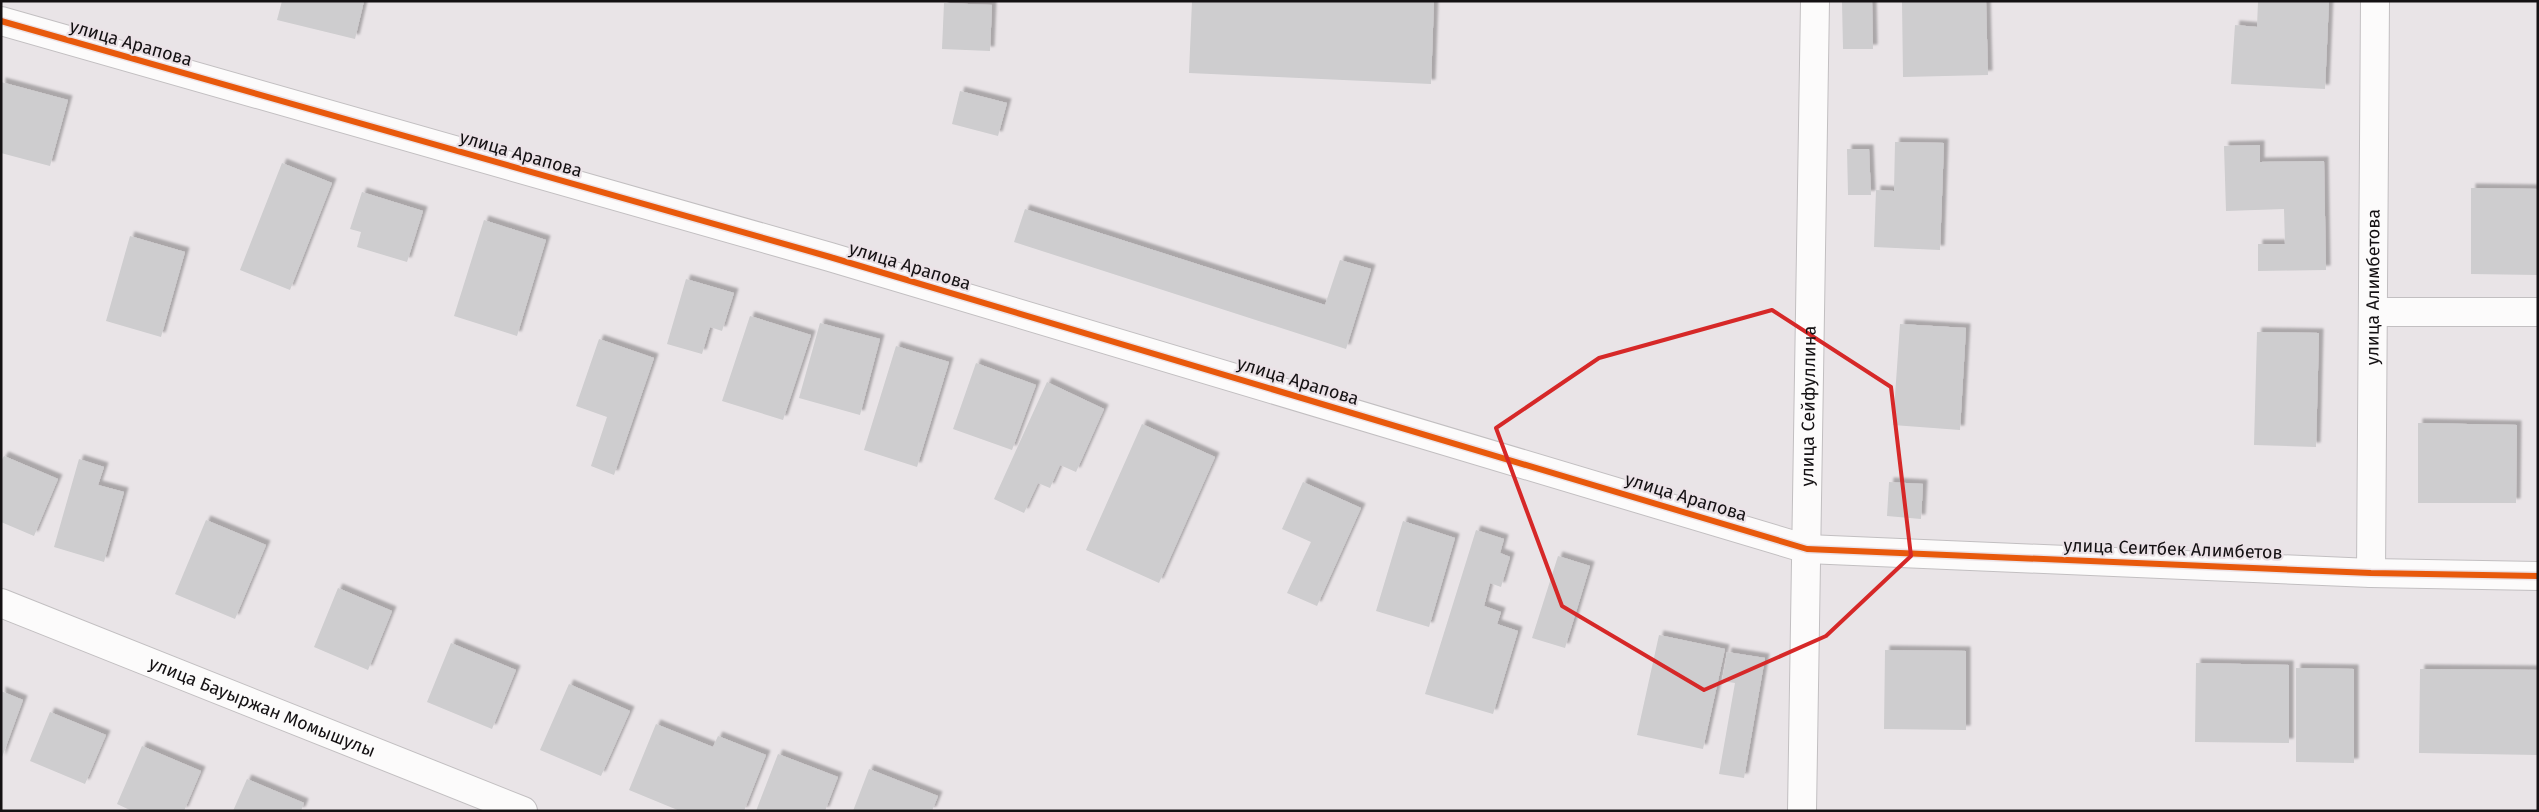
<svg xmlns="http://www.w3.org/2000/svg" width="2539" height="812" font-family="'Fira Sans',sans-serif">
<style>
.building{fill:#cecdcf;filter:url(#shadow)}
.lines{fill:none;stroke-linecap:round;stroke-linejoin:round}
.minor-casing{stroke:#c2bfc1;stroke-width:30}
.minor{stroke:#fcfbfb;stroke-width:28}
.cycleway-casing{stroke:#ebe2e7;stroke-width:9}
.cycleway{stroke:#e8590c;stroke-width:6}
.marked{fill:none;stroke:#d62828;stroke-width:4;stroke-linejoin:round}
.labels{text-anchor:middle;stroke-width:4.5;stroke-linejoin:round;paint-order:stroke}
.street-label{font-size:18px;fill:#141113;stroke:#ebe2e7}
</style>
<defs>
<filter id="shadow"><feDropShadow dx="4.5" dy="-4.5" stdDeviation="1" flood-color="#0004"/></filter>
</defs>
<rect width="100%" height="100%" fill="#e9e4e7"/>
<!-- building -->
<path class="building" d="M282 1H364L355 39 277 20Z
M1192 1H1434L1431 84 1189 73Z
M1842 1H1872L1873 49H1843Z
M1902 1H1986L1988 75 1903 77Z
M2258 1H2329L2325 89 2231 84 2235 25 2257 27Z
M944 3 992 5 990 51 942 49Z
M1 82 68 100 50 166 1 153Z
M960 91 1007 103 998 136 952 124Z
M1895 142 1944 143 1940 250 1874 247 1876 190 1894 191Z
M2260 145V162L2324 161 2326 270 2258 271V244H2285L2284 209 2226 211 2224 146Z
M1847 149H1869L1871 195H1848Z
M282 163 332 183 290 290 240 270Z
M2471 188 2538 189V275L2471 274Z
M362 192 423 211 407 262 357 247 361 232 350 229Z
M1025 209 1325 305 1340 260 1371 269 1346 349 1014 242Z
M484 220 546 240 517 336 454 316Z
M130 236 185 252 161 337 106 321Z
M686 279 734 293 722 331 710 327 702 354 667 344Z
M750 316 811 335 783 420 722 401Z
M820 323 880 339 860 415 799 398Z
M1900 324 1966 328 1960 430 1893 425Z
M2257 332 2319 333 2316 447 2254 445Z
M599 339 654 358 614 475 591 466 607 417 576 406Z
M896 346 949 362 917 467 864 450Z
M976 363 1036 385 1012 450 953 429Z
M1047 382 1104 409 1076 472 1060 465 1050 488 1038 483 1024 513 994 499Z
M2418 423 2517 425 2516 503H2418Z
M1142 424 1215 457 1159 583 1086 550Z
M4 456 58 479 34 536 1 522V461Z
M79 459 104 467 98 485 124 492 104 562 54 547Z
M1303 482 1361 508 1317 606 1287 593 1311 542 1282 529Z
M1889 482 1923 484 1921 519 1887 516Z
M206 520 266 545 235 619 175 594Z
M1403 521 1455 538 1429 627 1376 611Z
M1476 530 1504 539 1500 553 1510 557 1501 587 1490 583 1484 606 1501 612 1497 624 1518 631 1493 714 1425 694Z
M1558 556 1590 566 1565 648 1532 638Z
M338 588 392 611 368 670 314 647Z
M1659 635 1725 649 1703 749 1637 735Z
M451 643 516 670 492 729 427 702Z
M1885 650 1966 651V730L1884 729Z
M1727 652 1765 658 1744 778 1719 774 1735 683 1722 681Z
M2196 663 2289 665V743L2195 742Z
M2296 668 2354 669V763L2296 762Z
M2420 669 2538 670V755L2419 753Z
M569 684 630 711 601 776 540 750Z
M1 691 23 700 1 760Z
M50 712 106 735 85 784 30 761Z
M656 724 713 747 718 736 766 755 744 811H680L629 790Z
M142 746 201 771 184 811H132L117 804Z
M778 754 838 777 825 811H756Z
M869 769 938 796 932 811H853Z
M247 779 304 803 301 811H233Z"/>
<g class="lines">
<!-- minor casing -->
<g class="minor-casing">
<g id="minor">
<path d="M1 21 830 257 1807 549 2371 573 2538 576"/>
<path d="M2375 312H2538"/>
<path id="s1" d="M2371 573 2375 1"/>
<path id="s2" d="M1 603 523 811"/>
<path id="s3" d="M1802 811 1815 1"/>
</g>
</g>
<!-- minor -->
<use href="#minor" class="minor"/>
<!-- cycleway casing -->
<g class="cycleway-casing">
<path id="cycleway" d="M1 21 830 257 1807 549 2371 573 2538 576"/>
</g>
<!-- cycleway -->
<use href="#cycleway" class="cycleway"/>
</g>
<!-- marked area -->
<path class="marked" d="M1772 310 1891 387 1911 556 1826 636 1704 690 1562 606 1496 428 1599 358Z"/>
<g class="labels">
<!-- street labels -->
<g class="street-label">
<text transform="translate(131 43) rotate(16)" y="6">улица Арапова</text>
<text transform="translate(521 154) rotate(16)" y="6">улица Арапова</text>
<text transform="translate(910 266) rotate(17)" y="6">улица Арапова</text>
<text dy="6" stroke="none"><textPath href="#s1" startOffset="286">улица Алимбетова</textPath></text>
<text transform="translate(1298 381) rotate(17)" y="6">улица Арапова</text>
<text dy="6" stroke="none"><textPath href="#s3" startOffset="405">улица Сейфуллина</textPath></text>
<text transform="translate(1686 497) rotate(17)" y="6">улица Арапова</text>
<text transform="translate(2173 549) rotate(2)" y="6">улица Сеитбек Алимбетов</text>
<text dy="6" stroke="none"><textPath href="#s2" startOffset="281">улица Бауыржан Момышулы</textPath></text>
</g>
</g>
<!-- border -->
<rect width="2539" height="812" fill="none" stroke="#141113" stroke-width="5"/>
</svg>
